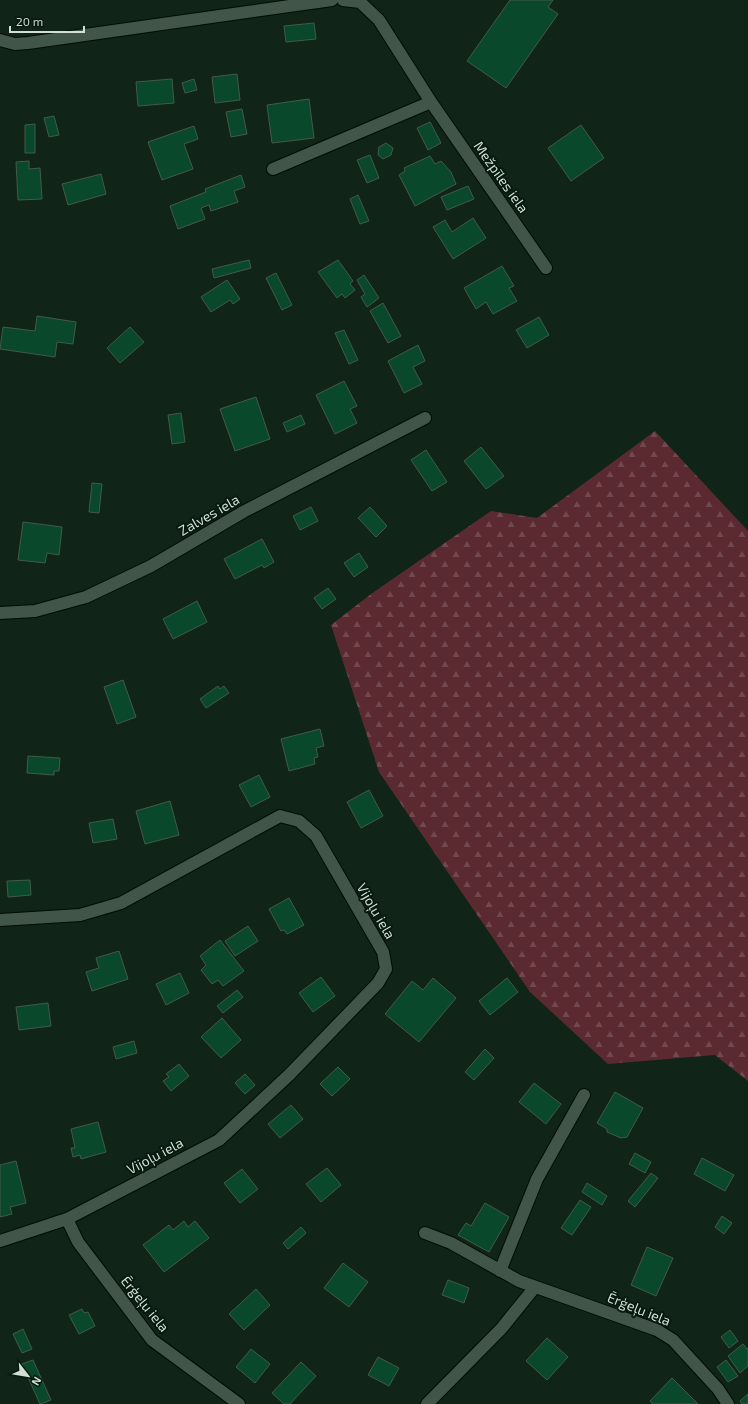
<svg xmlns="http://www.w3.org/2000/svg" width="748" height="1404" font-family="'Exo 2',sans-serif">
<style>
.forest{fill:url(#forest-firs)}
.building{fill:#09482a;stroke:#44594b}
.lines{fill:none;stroke-linecap:round;stroke-linejoin:round}
.street-casing{stroke:#000d04;stroke-width:14}
.street{stroke:#415648;stroke-width:12}
.labels{text-anchor:middle;stroke-width:4;stroke-linejoin:round;paint-order:stroke}
.street-label{font-size:14px;fill:#d2ded6;stroke:#071a0f}
</style>
<defs>
<pattern id="forest-firs" width="22" height="20" patternUnits="userSpaceOnUse"><rect width="22" height="20" fill="#5b2a31"/><path d="M5 1l3.5 6h-7zM16 11l3.5 6h-7z" fill="#72484e"/></pattern>
</defs>
<rect width="100%" height="100%" fill="#102418"/>
<!-- forest -->
<path class="forest" d="M655 431 748 531V1081L715 1055 608 1064 530 992 379 772 331 625 371 594 491 511 537 518Z"/>
<!-- building -->
<path class="building" d="M510 0H553L548 7 558 14 506 88 467 61Z
M314 23 316 39 286 42 284 26Z
M237 74 240 100 215 103 212 77Z
M172 79 174 103 138 106 136 82Z
M194 79 197 90 185 93 182 83Z
M309 99 314 138 272 143 267 105Z
M242 109 247 134 231 137 226 112Z
M54 116 59 135 49 137 44 118Z
M430 122 441 143 428 150 417 128Z
M35 124V153H25V125Z
M581 125 604 158 571 181 548 148Z
M194 126 198 139 184 144 193 169 162 180 148 142Z
M386 143 393 148 391 155 383 159 378 155 379 147Z
M370 155 379 178 367 183 357 160Z
M430 156 435 164 441 161 451 172 456 184 415 206 399 175 405 171 404 168Z
M29 161V169L40 168 42 199 18 200 16 162Z
M101 174 106 194 68 205 62 184Z
M241 175 245 187 234 191 238 202 211 211 209 205 201 208 205 219 178 229 170 206 206 192 205 189Z
M468 186 474 199 447 210 441 197Z
M358 195 369 221 360 224 350 199Z
M473 218 486 238 453 259 433 227 445 220 452 232Z
M249 260 251 268 214 278 212 269Z
M338 260 353 281 350 284 355 290 345 298 342 294 337 298 318 272Z
M502 266 514 286 509 288 517 301 493 314 486 302 476 309 464 288Z
M276 273 292 305 282 310 266 278Z
M364 275 379 298 367 307 361 297 365 294 357 280Z
M227 280 240 299 233 304 230 300 211 312 201 297Z
M383 303 401 336 388 343 370 311Z
M37 316 76 322 73 344 57 342 55 357 0 349 3 327 35 331Z
M539 317 549 335 527 348 516 330Z
M130 327 144 342 120 363 107 348Z
M344 330 358 360 349 364 335 333Z
M418 345 425 361 413 367 422 384 404 393 388 361Z
M344 381 357 406 350 409 357 423 335 434 316 395Z
M256 397 270 439 235 451 220 409Z
M181 413 185 442 172 444 168 415Z
M301 415 305 424 287 432 283 423Z
M481 447 504 476 486 489 464 461Z
M426 450 447 482 432 491 411 460Z
M92 483 102 484 99 513 89 512Z
M311 507 318 521 300 530 293 516Z
M370 507 387 526 376 537 358 518Z
M23 522 62 527 59 555 47 553 45 563 18 560Z
M262 539 274 562 264 568 262 565 235 579 224 559Z
M359 553 368 567 354 577 344 563Z
M328 588 336 599 322 609 314 598Z
M197 601 207 622 173 639 163 619Z
M123 680 136 717 117 724 104 687Z
M218 686 220 689 224 686 229 693 206 708 200 699Z
M320 729 324 746 316 748 318 757 314 758 315 764 289 771 281 739Z
M28 756 60 758 59 771H54V775L27 773Z
M259 775 270 797 251 807 239 785Z
M369 790 383 816 361 828 347 802Z
M170 801 179 835 145 844 136 811Z
M113 819 117 839 93 843 89 823Z
M30 880 31 895 8 897 7 881Z
M289 898 304 925 287 934 284 930 281 931 269 909Z
M248 926 258 941 235 956 225 941Z
M220 940 244 971 223 986 218 980 212 984 201 970 206 965 200 956Z
M119 951 128 979 92 991 86 972 99 968 96 958Z
M180 973 189 993 166 1005 156 984Z
M321 977 335 996 313 1012 299 993Z
M433 978 456 998 419 1042 385 1014 412 981 423 990Z
M507 978 518 992 490 1015 479 1001Z
M237 990 243 997 223 1013 217 1006Z
M48 1003 51 1026 19 1030 16 1007Z
M222 1018 241 1040 221 1058 201 1037Z
M134 1041 137 1053 116 1059 113 1047Z
M485 1049 494 1058 474 1080 465 1072Z
M179 1064 189 1076 171 1091 163 1081 169 1077 166 1074Z
M338 1067 350 1079 332 1096 320 1084Z
M245 1074 255 1085 245 1094 235 1083Z
M534 1083 561 1104 546 1124 519 1102Z
M615 1092 643 1108 627 1137 621 1138 607 1132V1129L597 1123Z
M291 1105 303 1119 280 1138 268 1124Z
M98 1122 106 1152 81 1159 80 1155 73 1157 71 1148H75L71 1129Z
M635 1153 651 1162 645 1173 629 1164Z
M702 1158 734 1175 725 1191 694 1174Z
M16 1161 26 1203 10 1207 12 1214 0 1217V1165Z
M327 1168 341 1185 321 1202 306 1184Z
M242 1169 258 1189 240 1203 224 1183Z
M651 1173 658 1178 635 1207 628 1201Z
M587 1183 607 1196 602 1205 582 1192Z
M580 1200 591 1207 572 1235 561 1228Z
M485 1203 509 1217 489 1252 458 1235 466 1223 471 1226Z
M722 1216 732 1223 724 1234 715 1227Z
M184 1221 188 1227 195 1221 209 1238 164 1272 143 1245 169 1225 173 1230Z
M301 1227 306 1233 288 1249 283 1243Z
M647 1247 673 1258 656 1296 631 1285Z
M343 1263 368 1282 349 1307 324 1288Z
M448 1280 469 1288 464 1303 442 1295Z
M256 1289 270 1305 244 1330 229 1314Z
M82 1309 84 1313 88 1312 95 1326 79 1334 69 1315Z
M23 1329 32 1349 22 1353 13 1334Z
M730 1330 738 1341 729 1348 721 1337Z
M547 1338 568 1357 547 1380 526 1361Z
M743 1344 747 1349 748 1348V1366L740 1373 728 1356Z
M251 1349 270 1364 255 1383 236 1367Z
M378 1357 399 1368 389 1386 368 1375Z
M33 1360 51 1400 41 1404H40L22 1364Z
M726 1360 738 1376 728 1382 717 1367Z
M301 1362 316 1376 290 1404H284L272 1393Z
M672 1378 698 1404H653L650 1401Z
M748 1394V1404H742L740 1401Z"/>
<g class="lines">
<!-- street casing -->
<g class="street-casing">
<path id="street" d="M343 0 360 2 379 20 431 102 546 268
M0 40 15 44 28 43 332 0
M273 169 431 102
M0 613 35 611 86 597 151 566 243 512 425 418
M0 920 80 915 121 903 280 816 299 821 316 836 383 952 386 969 378 983 289 1075 219 1140 67 1219 0 1241
M67 1219 78 1242 152 1340 239 1404
M425 1233 451 1243 519 1281 657 1330 673 1340 718 1389 728 1404
M500 1271 537 1179 584 1095
M427 1404 501 1329 535 1287"/>
</g>
<!-- street -->
<use href="#street" class="street"/>
</g>
<g class="labels">
<!-- street labels -->
<g class="street-label">
<text transform="translate(501 177) rotate(55)" y="5">Mežpīles iela</text>
<text transform="translate(209 515) rotate(-30)" y="5">Zalves iela</text>
<text transform="translate(376 911) rotate(60)" y="5">Vijoļu iela</text>
<text transform="translate(155 1156) rotate(-28)" y="5">Vijoļu iela</text>
<text transform="translate(145 1304) rotate(51)" y="5">Ērģeļu iela</text>
<text transform="translate(639 1309) rotate(22)" y="5">Ērģeļu iela</text>
</g>
</g>
<!-- north arrow -->
<g transform="translate(28 1376) rotate(121)" stroke="#071a0f" stroke-width="3" paint-order="stroke">
<path d="M0-3L7 15L0 10L-7 15Z" fill="#d2ded6"/>
<text y="-6" font-size="11" font-weight="bold" text-anchor="middle" fill="#d2ded6">N</text>
</g>
<!-- scale -->
<path d="M10 26v6h74v-6" fill="none" stroke="#d2ded6" stroke-width="2"/>
<text x="16" y="26" font-size="12" fill="#d2ded6" stroke="#071a0f" stroke-width="3" paint-order="stroke">20 m</text>
</svg>
